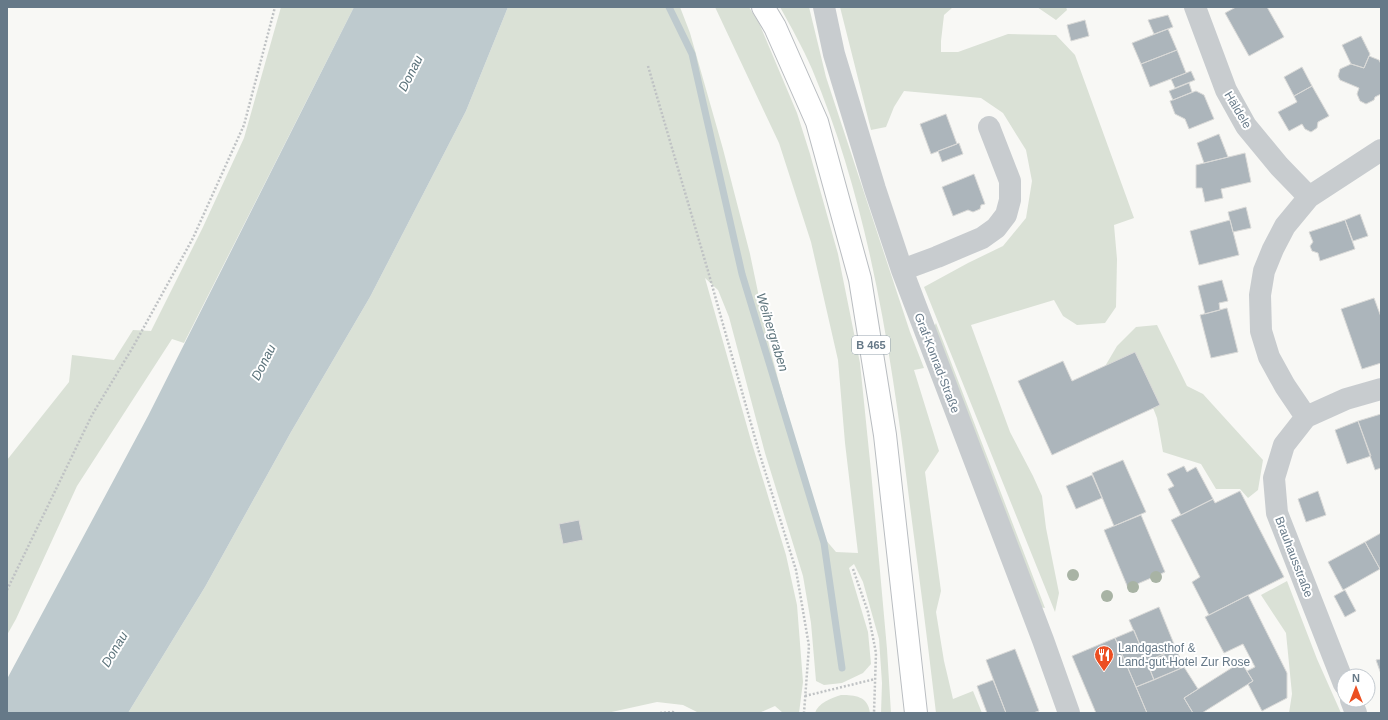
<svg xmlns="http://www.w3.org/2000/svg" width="1388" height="720" font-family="Helvetica,sans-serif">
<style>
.green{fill:#dae1d6}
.water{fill:#becace}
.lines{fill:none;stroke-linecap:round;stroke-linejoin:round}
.stream{stroke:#becace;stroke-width:7}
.building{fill:#acb5bb;stroke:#dadad8}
.major-casing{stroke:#b9bdc1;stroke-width:24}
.path{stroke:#bfc2c4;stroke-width:2.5;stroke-dasharray:2 2;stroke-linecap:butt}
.minor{stroke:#c8cccf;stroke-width:22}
.major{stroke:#fff;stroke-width:22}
.tree{fill:#a8b3a4}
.labels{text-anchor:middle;stroke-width:4;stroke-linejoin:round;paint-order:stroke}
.shield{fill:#fff;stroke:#94a1ac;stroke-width:1}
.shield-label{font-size:11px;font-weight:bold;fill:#667988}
.street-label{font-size:12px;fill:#667988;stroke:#fff}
.poi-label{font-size:12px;fill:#667988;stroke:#fff;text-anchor:start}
.water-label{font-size:13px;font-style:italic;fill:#5d747c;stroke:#fff}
</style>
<rect width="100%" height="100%" fill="#f8f8f5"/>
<!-- green -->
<path class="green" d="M281 7H354L184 343 172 339 77 486 16 619 7 635V460L69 382 72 355 114 360 133 330 151 331 203 227 244 138Z
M508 7H680L690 33 723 149 750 254 769 345 819 532 836 552 858 553 845 443 838 360 811 242 779 143 715 7H749L759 23 797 113 810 154 838 254 860 363 871 471 887 649 891 713H881L882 683 879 639 863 582 854 564 849 568 868 632 871 664 863 673 842 683 824 685 816 681 811 623 803 576 765 453 729 317 718 290 705 278 750 437 786 555 797 605 803 682 799 713H783L775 706 759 713H699L683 705 657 702 607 713H128L205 587 291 432 370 297 466 111Z
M780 7H809L826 77 910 332 924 368 914 370 939 451 925 472 941 591 936 612 944 661 953 699 973 691 982 713H936C928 644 919 575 910 506 892 358 870 207 812 69 803 48 791 27 780 7Z
M840 7H953L944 15 941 41V52H958L1008 34 1056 35 1075 55 1134 218 1114 225 1117 259 1116 307 1105 323 1077 325 1063 316 1054 300 971 325 1010 432 1033 476 1042 496 1046 528 1059 593 1055 612 924 287 968 263 1003 246 1026 218 1032 181 1026 150 1003 113 981 98 904 91 894 107 886 127 871 130Z
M1037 7H1066L1067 10 1056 20Z
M936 323 1045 608 1039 607 933 329Z
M1157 325 1187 386 1203 394 1263 460 1258 490 1248 498 1240 489H1216L1201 464 1163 452 1157 418 1133 357 1104 368 1117 346 1136 327Z
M1287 581 1317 659 1341 713H1289L1292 694 1286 633 1261 595Z
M841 695C855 695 868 696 870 713H815C818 703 831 698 841 695Z"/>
<!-- water -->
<path class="water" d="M354 7H508L466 111 370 297 291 432 205 587 128 713H7V679L148 416Z"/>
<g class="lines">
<!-- stream -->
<path class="stream" d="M669 7 692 54 742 274 824 543 842 668"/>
</g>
<!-- building -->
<path class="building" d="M1236 7H1267L1284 37 1249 56 1225 13Z
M1168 15 1173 27 1154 34 1148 20Z
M1085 20 1089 36 1071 41 1067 25Z
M1168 29 1177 50 1141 64 1132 43Z
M1361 36 1370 54 1364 68 1351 64 1342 45Z
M1177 50 1186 73 1150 87 1141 64Z
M1369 56 1379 60 1381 64V94L1375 97 1374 100 1366 104 1360 101 1357 94 1359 88 1340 80 1338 76 1340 69 1351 64 1364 68Z
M1302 67 1312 86 1294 96 1284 77Z
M1191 71 1195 80 1175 88 1171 79Z
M1189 83 1192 92 1173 100 1169 91Z
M1312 86 1329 116 1318 122 1317 128 1311 132 1305 129 1302 124 1289 131 1278 112 1297 102 1294 96Z
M1196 91 1204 95 1214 119 1189 129 1185 119 1175 114 1170 101Z
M946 114 957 144 931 154 920 124Z
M1219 134 1228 157 1204 163 1197 143Z
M959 143 963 154 942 162 938 151Z
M1245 153 1251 182 1221 189 1223 198 1205 202 1202 188H1196V165Z
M974 174 985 204 981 205 980 209 973 212 968 210 953 216 942 187Z
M1246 207 1251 228 1233 232 1228 212Z
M1360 214 1368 236 1353 241 1345 220Z
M1230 220 1239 255 1199 265 1190 231Z
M1345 220 1355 249 1320 261 1318 253 1312 251 1310 246 1313 242 1309 232Z
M1222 280 1228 301 1219 303 1220 310 1205 314 1198 286Z
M1374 298 1381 317V363L1362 369 1341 309Z
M1227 308 1238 352 1211 358 1200 315Z
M1135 352 1160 405 1052 455 1018 381 1063 361 1072 381Z
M1381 414V468L1375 470 1358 421Z
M1358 421 1371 456 1347 464 1335 430Z
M1123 460 1146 512 1114 526 1092 473Z
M1184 466 1187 472 1196 467 1213 499 1181 515 1168 489 1174 486 1167 474Z
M1092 475 1102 498 1076 509 1066 486Z
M1240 491 1284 577 1209 615 1192 582 1200 577 1171 520 1213 499 1215 503Z
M1318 491 1326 515 1306 522 1298 499Z
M1141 515 1165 572 1128 588 1104 530Z
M579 520 583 540 563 544 559 524Z
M1381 533V569H1380L1365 542Z
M1365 542 1380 569 1343 590 1328 562Z
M1345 590 1356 611 1345 617 1334 596Z
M1248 595 1287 673V698L1262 711 1248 684 1253 681 1247 671 1255 667 1243 644 1224 653 1205 617Z
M1159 607 1176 649 1147 661 1129 620Z
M1134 630 1154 680 1136 687 1115 638Z
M1115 638 1136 687 1147 713H1096L1072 656Z
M1015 649 1039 711 1033 713H1006L986 660Z
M1176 649 1184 667 1154 680 1147 661Z
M1381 659V674L1376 660Z
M1241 662 1253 681 1202 713H1193L1184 698Z
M1184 667 1198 689 1184 698 1193 713H1147L1136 687Z
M993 680 1006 713H987L977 686Z"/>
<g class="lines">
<!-- major casing -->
<g class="major-casing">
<path id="major" d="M763 7 775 27 817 122 860 279 885 435 916 713"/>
</g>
<!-- path -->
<path class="path" d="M648 66 708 271 759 452 796 570 809 646 804 713
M853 569 868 612 876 653 874 713
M7 590 92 415 133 347 193 238 244 125 275 7
M805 696 875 679
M660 713 673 712 675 713"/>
<!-- minor -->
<path class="minor" d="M824 7 834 54 875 189 902 270 1043 640 1069 713
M1195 7 1226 90 1246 126 1279 166 1309 197
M902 270 937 257 982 238 996 228 1006 215 1010 200V181L989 127
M1306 417 1285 386 1269 357 1261 331 1260 295 1264 271 1273 249 1285 226 1309 197 1381 150
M1344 684 1277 513 1274 478 1284 445 1306 417 1346 399 1381 389
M1351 700 1356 713"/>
<!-- major -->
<use href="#major" class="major"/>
</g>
<!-- trees -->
<g class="tree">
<circle cx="1073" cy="575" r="6"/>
<circle cx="1156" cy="577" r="6"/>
<circle cx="1133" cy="587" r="6"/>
<circle cx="1107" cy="596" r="6"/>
</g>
<!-- icons -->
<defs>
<g id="restaurant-pin" transform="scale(1)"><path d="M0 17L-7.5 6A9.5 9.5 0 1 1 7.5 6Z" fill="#ec4f22" stroke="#fff"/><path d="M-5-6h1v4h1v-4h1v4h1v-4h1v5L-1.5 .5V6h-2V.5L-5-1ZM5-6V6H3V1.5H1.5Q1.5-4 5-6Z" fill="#fff"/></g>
</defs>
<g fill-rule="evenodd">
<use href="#restaurant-pin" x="1104" y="655"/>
</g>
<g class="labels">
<!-- shield labels -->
<rect class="shield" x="852" y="336" width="38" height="18" rx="3"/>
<g class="shield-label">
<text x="871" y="349">B 465</text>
</g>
<!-- street labels -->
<g class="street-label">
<text transform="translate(1238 110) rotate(59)" y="4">Häldele</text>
<text transform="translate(937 363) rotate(69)" y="4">Graf-Konrad-Straße</text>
<text transform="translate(1294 557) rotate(69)" y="4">Brauhausstraße</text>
</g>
<!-- poi labels -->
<g class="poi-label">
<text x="1118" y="652">Landgasthof &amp;<tspan x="1118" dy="14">Land-gut-Hotel Zur Rose</tspan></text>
</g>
<!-- water labels -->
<g class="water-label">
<text transform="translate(410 73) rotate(-63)" y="5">Donau</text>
<text transform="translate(773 332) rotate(73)" y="5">Weihergraben</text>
<text transform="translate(263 362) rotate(-63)" y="5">Donau</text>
<text transform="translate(114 649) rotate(-59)" y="5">Donau</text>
</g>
</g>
<!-- border -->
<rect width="1388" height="720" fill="none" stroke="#667988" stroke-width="16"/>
<!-- north arrow -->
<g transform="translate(1356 688)"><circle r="19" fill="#ffffff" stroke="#c2c9cf"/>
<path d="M0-3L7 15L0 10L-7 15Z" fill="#ec4f22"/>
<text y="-6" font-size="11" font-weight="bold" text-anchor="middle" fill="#667988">N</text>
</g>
</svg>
